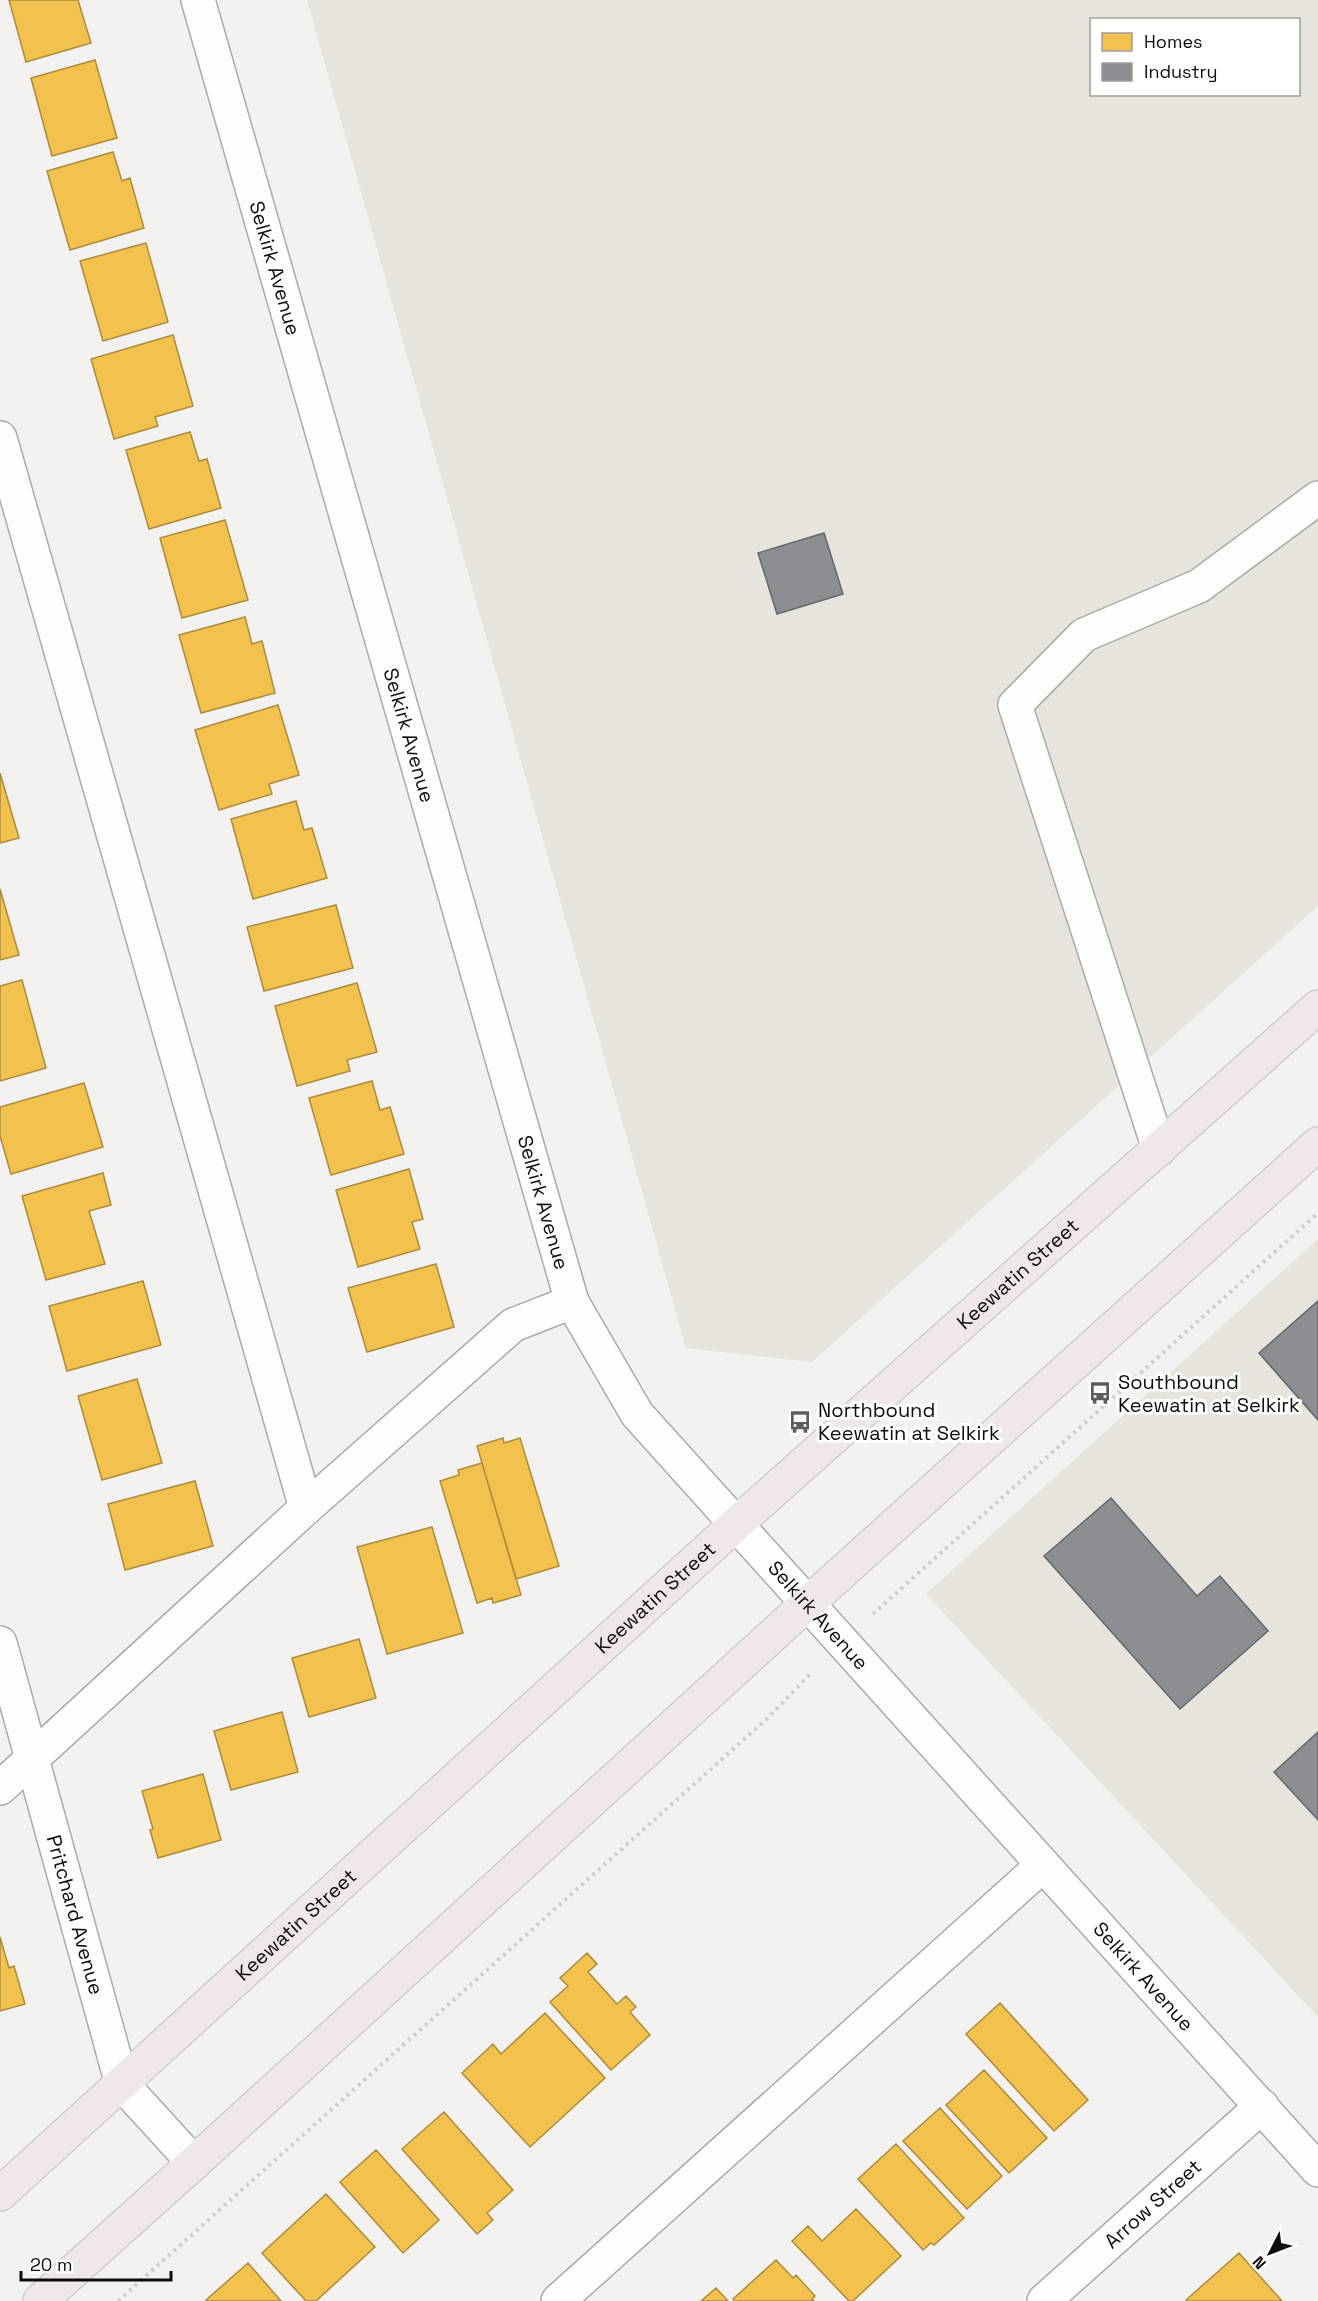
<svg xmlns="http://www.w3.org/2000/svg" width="1318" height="2301" font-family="'Space Grotesk',sans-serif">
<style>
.built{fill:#e7e3dd;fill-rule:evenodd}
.homes{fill:#f2c14e;stroke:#ad8b3a;stroke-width:1.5}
.industry{fill:#8d8d92;stroke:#67666a;stroke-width:1.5}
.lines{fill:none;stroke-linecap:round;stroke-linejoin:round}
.minor-casing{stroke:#abaaa9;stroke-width:36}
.major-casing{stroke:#cfcece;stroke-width:36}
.path{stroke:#d0cfcf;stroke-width:4;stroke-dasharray:3 4.5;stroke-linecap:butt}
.minor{stroke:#fdfdfd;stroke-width:33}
.major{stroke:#f0e7e9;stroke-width:33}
.labels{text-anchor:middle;stroke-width:6;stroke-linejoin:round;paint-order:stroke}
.street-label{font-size:20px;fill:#0d0c0b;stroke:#fff}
.poi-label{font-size:20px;fill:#0d0c0b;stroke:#fff;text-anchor:start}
</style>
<rect width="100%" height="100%" fill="#f3f2f1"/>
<!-- built -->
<path class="built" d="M307 0H1318V906L812 1362 686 1348ZM1092 20H1298V94H1092Z
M1318 1239V2017L926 1594Z"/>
<!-- homes -->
<path class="homes" d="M9 0H78L91 43 26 62Z
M95 60 117 138 52 156 31 78Z
M113 152 122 181 130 178 144 228 70 250 47 171Z
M146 243 168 322 103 341 80 261Z
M173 335 193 406 155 417 158 426 114 439 91 359Z
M190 432 199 461 207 459 221 508 149 529 126 450Z
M225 520 248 600 182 618 160 538Z
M245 617 252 644 262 641 275 693 201 713 179 635Z
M278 705 299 775 269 784 272 794 219 810 195 730Z
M0 773 19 838 0 843Z
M296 801 304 830 312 828 327 878 253 899 231 819Z
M0 889 19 955 0 960Z
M336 905 353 968 264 991 247 927Z
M22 980 46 1068 0 1081V986Z
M357 983 377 1052 347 1060 350 1071 297 1086 275 1006Z
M372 1081 380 1110 390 1107 404 1154 331 1175 309 1098Z
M84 1083 103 1147 11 1174 0 1136V1107Z
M409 1169 423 1219 412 1222 420 1249 358 1267 336 1190Z
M103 1173 111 1205 89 1211 105 1264 46 1280 22 1196Z
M436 1264 454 1327 367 1352 348 1288Z
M143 1281 161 1345 67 1371 49 1306Z
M137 1379 162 1463 102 1480 78 1396Z
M503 1438 504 1443 520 1438 559 1566 516 1579 477 1446Z
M482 1463 521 1595 493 1603 492 1598 477 1603 440 1481 459 1475 458 1470Z
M195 1481 213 1546 125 1570 108 1504Z
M432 1527 463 1633 387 1654 357 1547Z
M359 1639 376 1698 309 1717 292 1658Z
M282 1712 298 1772 231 1790 214 1731Z
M203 1774 221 1840 158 1858 150 1830 153 1829 142 1791Z
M0 1937 9 1968 14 1966 25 2004 0 2011Z
M587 1953 597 1964 588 1972 617 2004 626 1996 636 2007 630 2012 650 2035 611 2070 550 2002 568 1986 560 1978Z
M1000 2003 1088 2100 1054 2131 966 2034Z
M545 2013 605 2078 530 2147 462 2073 493 2044 501 2054Z
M984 2070 1047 2138 1009 2173 946 2105Z
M940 2108 1002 2176 967 2209 903 2141Z
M444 2112 513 2190 487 2213 493 2220 477 2234 402 2149Z
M896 2144 964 2218 934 2245 931 2243 923 2250 858 2179Z
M376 2150 439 2220 403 2253 340 2182Z
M326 2194 375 2247 316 2301H306L262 2253Z
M856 2209 901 2256 853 2301H849L792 2241 808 2226 822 2241Z
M1239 2253 1282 2301H1187L1186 2300Z
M776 2260 793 2278 796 2275 815 2296 812 2299 814 2301H735L733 2299Z
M248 2263 281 2301H207L206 2300Z
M716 2288 728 2301H701Z"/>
<!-- industry -->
<path class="industry" d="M824 533 843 594 777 614 758 553Z
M1318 1301V1420L1259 1353Z
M1111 1498 1197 1596 1220 1576 1268 1631 1180 1709 1044 1556Z
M1318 1732V1820L1274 1772Z"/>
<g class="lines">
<!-- minor casing -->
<g class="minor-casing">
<g id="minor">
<path id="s1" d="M198 0 572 1302 637 1414 1318 2170"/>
<path d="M0 438 306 1508"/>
<path d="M1159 1149 1015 705 1084 635 1199 586 1318 498"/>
<path id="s2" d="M0 1643 122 2084 194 2163"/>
<path d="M0 1788 306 1508 513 1325 572 1302"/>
<path d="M558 2301 1043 1865"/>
<path id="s3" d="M1044 2301 1262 2106"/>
</g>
</g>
<!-- major casing -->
<g class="major-casing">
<g id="major">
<path id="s4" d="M0 2194 736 1524 1318 1007"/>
<path d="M40 2301 194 2163 808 1603 1318 1144"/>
</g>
</g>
<!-- path -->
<path class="path" d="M873 1614 1318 1213
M118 2301 769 1717 811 1673"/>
<!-- minor -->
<use href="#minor" class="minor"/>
<!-- major -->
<use href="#major" class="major"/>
</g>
<!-- icons -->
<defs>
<g id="bus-bare" transform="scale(1.8)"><path d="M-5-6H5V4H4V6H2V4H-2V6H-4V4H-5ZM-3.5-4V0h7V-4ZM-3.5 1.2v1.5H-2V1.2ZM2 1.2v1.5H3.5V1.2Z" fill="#5e5c5c" stroke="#fff" stroke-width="2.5" paint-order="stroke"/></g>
</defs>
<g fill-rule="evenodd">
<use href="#bus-bare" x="1100" y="1393"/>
<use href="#bus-bare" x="800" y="1422"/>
</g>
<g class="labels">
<!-- street labels -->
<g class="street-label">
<text dy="7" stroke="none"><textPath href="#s1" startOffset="279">Selkirk Avenue</textPath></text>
<text dy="7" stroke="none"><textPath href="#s1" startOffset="765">Selkirk Avenue</textPath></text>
<text dy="7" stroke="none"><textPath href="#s1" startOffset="1251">Selkirk Avenue</textPath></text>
<text dy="7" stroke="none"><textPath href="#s4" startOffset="1372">Keewatin Street</textPath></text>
<text dy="7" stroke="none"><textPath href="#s4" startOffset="886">Keewatin Street</textPath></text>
<text dy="7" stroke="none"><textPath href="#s1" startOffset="1755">Selkirk Avenue</textPath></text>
<text dy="7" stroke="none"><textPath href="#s2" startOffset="282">Pritchard Avenue</textPath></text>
<text dy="7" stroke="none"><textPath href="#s4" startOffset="400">Keewatin Street</textPath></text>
<text dy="7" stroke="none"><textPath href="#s1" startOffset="2241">Selkirk Avenue</textPath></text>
<text dy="7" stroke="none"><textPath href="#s3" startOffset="146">Arrow Street</textPath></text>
</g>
<!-- poi labels -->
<g class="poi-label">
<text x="1118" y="1389">Southbound<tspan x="1118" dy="23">Keewatin at Selkirk</tspan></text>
<text x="818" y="1417">Northbound<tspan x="818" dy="23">Keewatin at Selkirk</tspan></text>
</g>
</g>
<!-- legend -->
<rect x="1090" y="18" width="210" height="78" fill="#ffffff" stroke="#9e9e9d" stroke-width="1.5"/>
<rect x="1102" y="33" width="30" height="18" fill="#f2c14e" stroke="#9e9e9d" stroke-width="1.5"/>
<text x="1144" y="48" font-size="18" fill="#0d0c0b">Homes</text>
<rect x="1102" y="63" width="30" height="18" fill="#8d8d92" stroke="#9e9e9d" stroke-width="1.5"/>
<text x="1144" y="78" font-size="18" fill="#0d0c0b">Industry</text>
<!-- north arrow -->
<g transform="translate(1270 2253) rotate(228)" stroke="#ffffff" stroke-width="4.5" paint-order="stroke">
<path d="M0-4.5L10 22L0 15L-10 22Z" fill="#0d0c0b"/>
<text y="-9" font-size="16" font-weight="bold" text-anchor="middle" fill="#0d0c0b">N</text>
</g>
<!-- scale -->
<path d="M21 2271v9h150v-9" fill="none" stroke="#0d0c0b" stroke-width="3"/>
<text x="30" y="2271" font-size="18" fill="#0d0c0b" stroke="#ffffff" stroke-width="4.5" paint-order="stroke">20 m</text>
</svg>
